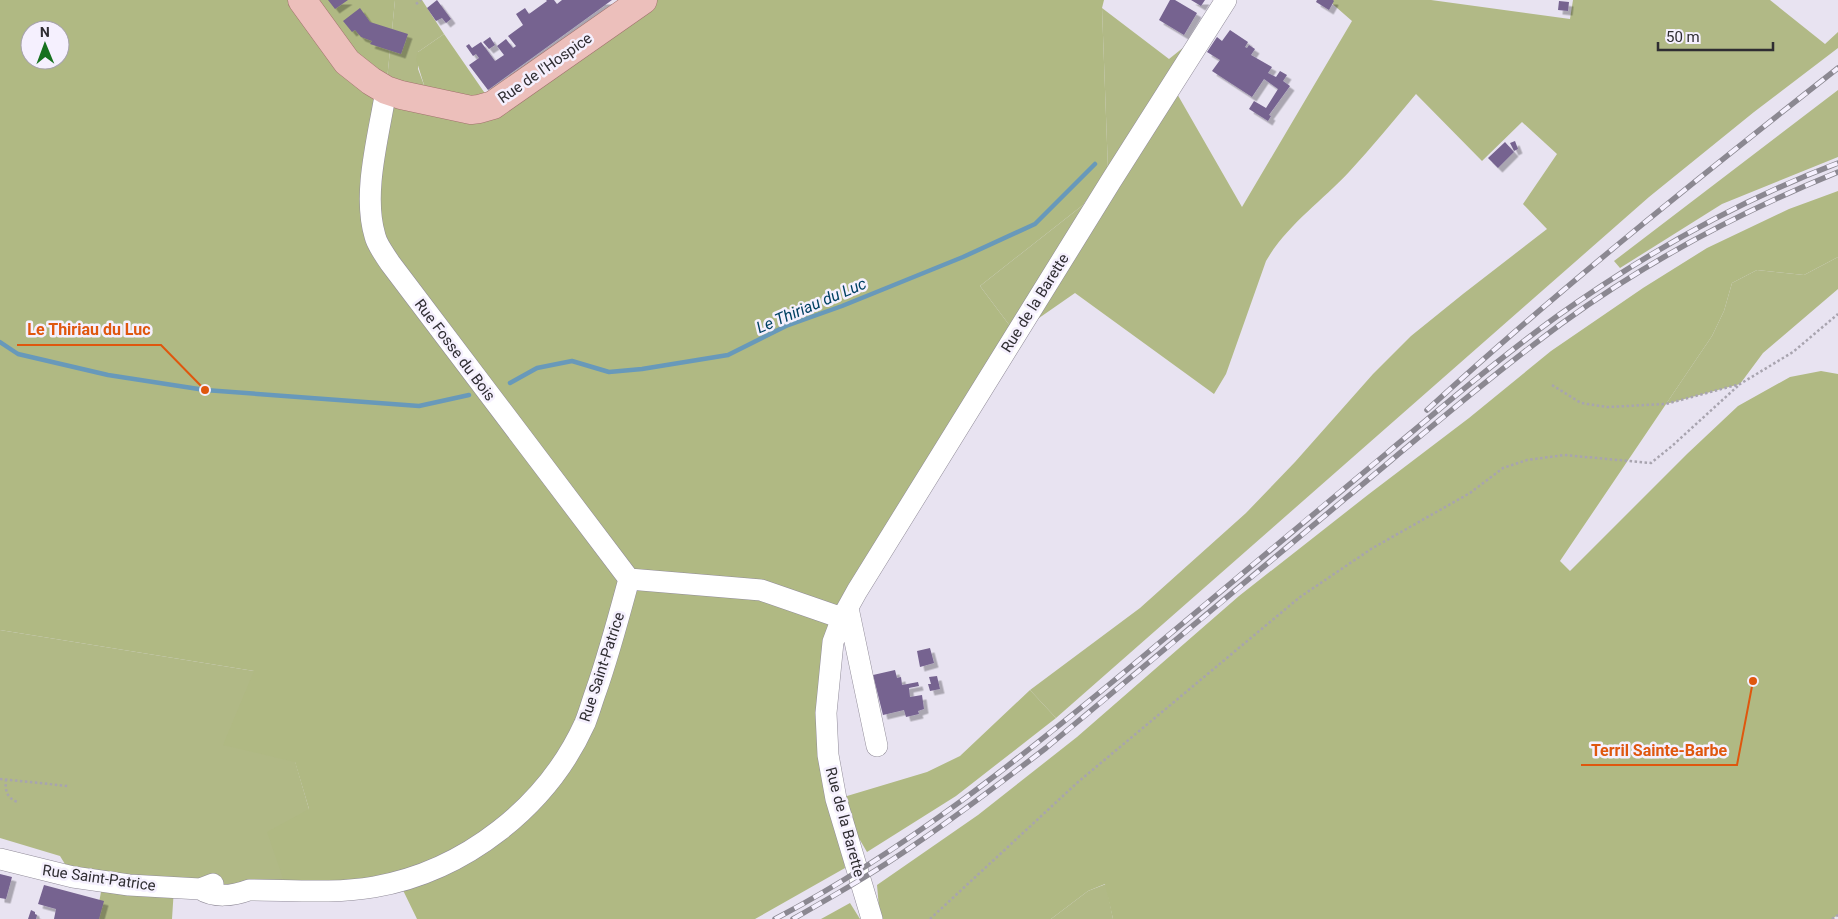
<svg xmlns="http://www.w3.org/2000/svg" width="1838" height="919" font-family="Roboto,sans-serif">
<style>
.green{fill:#b1b986}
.forest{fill:#b0b983;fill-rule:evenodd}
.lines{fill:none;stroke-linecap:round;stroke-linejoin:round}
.stream{stroke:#6899ba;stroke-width:4.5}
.building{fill:#766390;filter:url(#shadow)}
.minor-casing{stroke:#918c99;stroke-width:22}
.major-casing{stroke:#a1716d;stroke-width:29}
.path{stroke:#a8a4af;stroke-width:2.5;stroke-dasharray:2.5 2.5;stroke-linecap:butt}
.minor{stroke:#fff;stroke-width:21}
.major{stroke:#ecbfbb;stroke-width:28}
.rail-casing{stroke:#8b8891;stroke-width:5.5}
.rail{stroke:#f5f0fe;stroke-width:4;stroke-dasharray:11;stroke-linecap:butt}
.labels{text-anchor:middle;stroke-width:5;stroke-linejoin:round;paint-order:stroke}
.street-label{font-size:15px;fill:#2f2d32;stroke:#f5f0fe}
.water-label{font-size:16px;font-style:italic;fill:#004162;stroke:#f5f0fe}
.leader{fill:none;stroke:#df570e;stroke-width:2}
.callout-dot{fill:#df570e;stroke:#f5f0fe;stroke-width:2}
.callout-label{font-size:16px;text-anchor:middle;font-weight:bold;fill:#df570e;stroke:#f5f0fe;stroke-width:5;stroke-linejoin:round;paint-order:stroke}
</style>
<defs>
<filter id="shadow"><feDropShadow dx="4.5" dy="4.5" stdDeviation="0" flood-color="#0004"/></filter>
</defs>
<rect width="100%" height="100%" fill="#e8e3f1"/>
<!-- green -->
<path class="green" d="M395 0H422L444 34 418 52V69L430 101 386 90Z
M1328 0H1431L1570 19 1573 0H1770L1825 44 1838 32V48L1754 112 1649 197 1056 718 1030 690 1140 608 1246 513 1295 462 1373 374 1411 336 1463 294 1547 229 1523 204 1557 154 1522 122 1482 161 1416 94C1394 120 1372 147 1349 172 1321 202 1287 225 1266 261L1226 374 1214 394 1075 293 1016 334 980 286 1083 205 1108 170 1102 8 1169 59 1209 27 1172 85 1242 207 1352 21Z
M1838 90V157L1722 204 1620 268 1614 261Z
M1838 257V289L1763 353 1740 384 1666 404 1712 336 1724 311 1732 283 1757 270 1804 275Z
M0 630 254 671 295 761 309 809 287 890 174 888 172 919H96L103 881 73 877 60 856 0 838Z
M1106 884 1113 919H1051L1088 891Z"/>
<!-- forest -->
<path class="forest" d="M0 0H395L386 90 429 101 416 59 418 52 444 34 493 105 643 0H1104L1102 8 1108 170 1083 205 980 286 1016 334 833 642 837 799 927 772 960 756 1030 690 1056 718 956 796 867 852 837 801 845 868 755 919H417L399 882 287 890 267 832 309 809 295 762 223 745 254 671 0 630ZM30 30H60V60H30Z
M1838 191V257L1804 275 1757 270 1732 283 1724 311 1712 336 1560 561 1570 571 1687 454 1738 406 1790 377 1821 371 1838 374V915L1832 919H1113L1105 884 1088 891 1051 919H880L877 885 978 815 1077 737 1239 596 1369 494 1469 418 1551 351 1643 288 1707 248 1789 209Z
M850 903 860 919H821Z"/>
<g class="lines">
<!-- stream -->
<path class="stream" d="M0 342 18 354 108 375 205 390 419 406 469 395
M510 383 537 368 572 361 609 372 642 369 728 355 786 326 842 306 963 257 1035 224 1095 164"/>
</g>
<!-- building -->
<path class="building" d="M328 0H348L335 9Z
M437 0 451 19 446 23 442 18 436 21 427 8Z
M546 0H554L557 4 562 0H612L488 90 469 65 479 58 476 54 473 56 466 46 469 44 472 48 481 42 495 61 504 55 497 46 506 39 513 48 516 46 508 36 523 25 516 14 525 8 529 14 547 1Z
M1170 0H1175L1197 13 1184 35 1159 20Z
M1191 0H1205L1201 6Z
M1317 0H1333L1334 1 1329 10 1316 2Z
M1559 1 1569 2 1568 11 1558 10Z
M360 8 370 22 408 34 401 54 370 44 372 41 361 37 355 30 352 32 343 21Z
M1230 30 1248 42 1245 47 1247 48 1249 45 1255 49 1251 55 1272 67 1268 73 1276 77 1280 71 1287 75 1283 81 1290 86 1269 115 1271 116 1268 121 1249 109 1254 101 1266 108 1278 89 1264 79 1252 97 1212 71 1220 60 1207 52 1217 37 1222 41Z
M490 37 495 45 489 49 483 42Z
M1515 141 1518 149 1514 151 1510 143Z
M1505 142 1514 152 1498 168 1488 158Z
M930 648 934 663 920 667 917 651Z
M895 670 897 678 901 677 902 685 918 682 919 686 909 688 910 697 922 695 924 709 918 711 919 714 906 717 904 710 883 715 873 675Z
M937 676 940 689 930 691 928 684H931L929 677Z
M0 874 12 877 6 899 0 898Z
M44 885 104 901 99 919H54L56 909 38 904Z
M31 910 35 912V914L37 915 36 919H28Z"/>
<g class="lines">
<!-- minor casing -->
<g class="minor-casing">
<path id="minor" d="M386 90C379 135 362 193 375 236 377 245 385 255 390 263L629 579
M629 579 761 590 842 618
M848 608 877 746
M0 859 73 877 129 885 200 889 213 884
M200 889C214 898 233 896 249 890 290 890 334 894 374 887 465 871 547 807 585 723 589 713 592 702 596 691 609 654 619 616 629 579
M872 919 836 799 828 755 826 713 833 642 842 618 857 591 1111 181 1226 0"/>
</g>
<!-- major casing -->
<g class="major-casing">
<path id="major" d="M302 0 347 62 371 81 386 90 401 95 471 110 479 109 493 105 643 0"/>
</g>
<!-- path -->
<path class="path" d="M416 4 421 0
M1552 385 1581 403 1607 407 1666 404 1740 384 1793 352 1838 314
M0 779 68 786
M6 779C5 790 6 797 17 802
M930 919 1078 782 1300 597 1371 549 1470 493 1503 468 1527 460 1564 455 1651 463 1672 446 1740 384
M1832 919 1838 915"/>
<!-- minor -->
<use href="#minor" class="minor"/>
<!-- major -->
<use href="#major" class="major"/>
<!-- rail casing -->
<g class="rail-casing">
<path id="rail" d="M1427 410C1558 290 1698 178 1838 68
M775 919C906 850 1021 758 1134 664 1218 594 1302 523 1387 453 1442 407 1497 360 1556 317 1643 255 1738 201 1838 163
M793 919C835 895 877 871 917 843 961 813 1003 781 1046 748 1146 665 1246 582 1346 498 1417 439 1487 379 1561 324 1646 262 1740 212 1838 172"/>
</g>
<!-- rail -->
<use href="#rail" class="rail"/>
</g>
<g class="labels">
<!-- street labels -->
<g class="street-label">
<text transform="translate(545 68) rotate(-35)" y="5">Rue de l'Hospice</text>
<text transform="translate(1035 303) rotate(-58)" y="5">Rue de la Barette</text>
<text transform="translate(455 350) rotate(53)" y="5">Rue Fosse du Bois</text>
<text transform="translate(602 667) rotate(-72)" y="5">Rue Saint-Patrice</text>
<text transform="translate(845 822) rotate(75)" y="5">Rue de la Barette</text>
<text transform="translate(99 878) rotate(8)" y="5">Rue Saint-Patrice</text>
</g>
<!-- water labels -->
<g class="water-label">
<text transform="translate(811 305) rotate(-23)" y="6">Le Thiriau du Luc</text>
</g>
</g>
<!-- callouts -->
<path class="leader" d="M205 390L161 345H17M1753 681L1737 765H1581"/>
<g class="callout-dot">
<circle cx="205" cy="390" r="5"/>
<circle cx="1753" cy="681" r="5"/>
</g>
<g class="callout-label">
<text x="89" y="335">Le Thiriau du Luc</text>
<text x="1659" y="756">Terril Sainte-Barbe</text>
</g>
<!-- north arrow -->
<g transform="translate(45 45) rotate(359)"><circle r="24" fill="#f5f0fe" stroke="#a6a2ac"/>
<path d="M0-4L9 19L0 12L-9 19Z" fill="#16711e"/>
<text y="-8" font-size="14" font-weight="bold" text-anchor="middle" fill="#2f2d32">N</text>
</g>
<!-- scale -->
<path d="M1658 42v8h115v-8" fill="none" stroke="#2f2d32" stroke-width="2.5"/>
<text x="1666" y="42" font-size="15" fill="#2f2d32" stroke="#f5f0fe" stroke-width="4" paint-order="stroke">50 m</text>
</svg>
